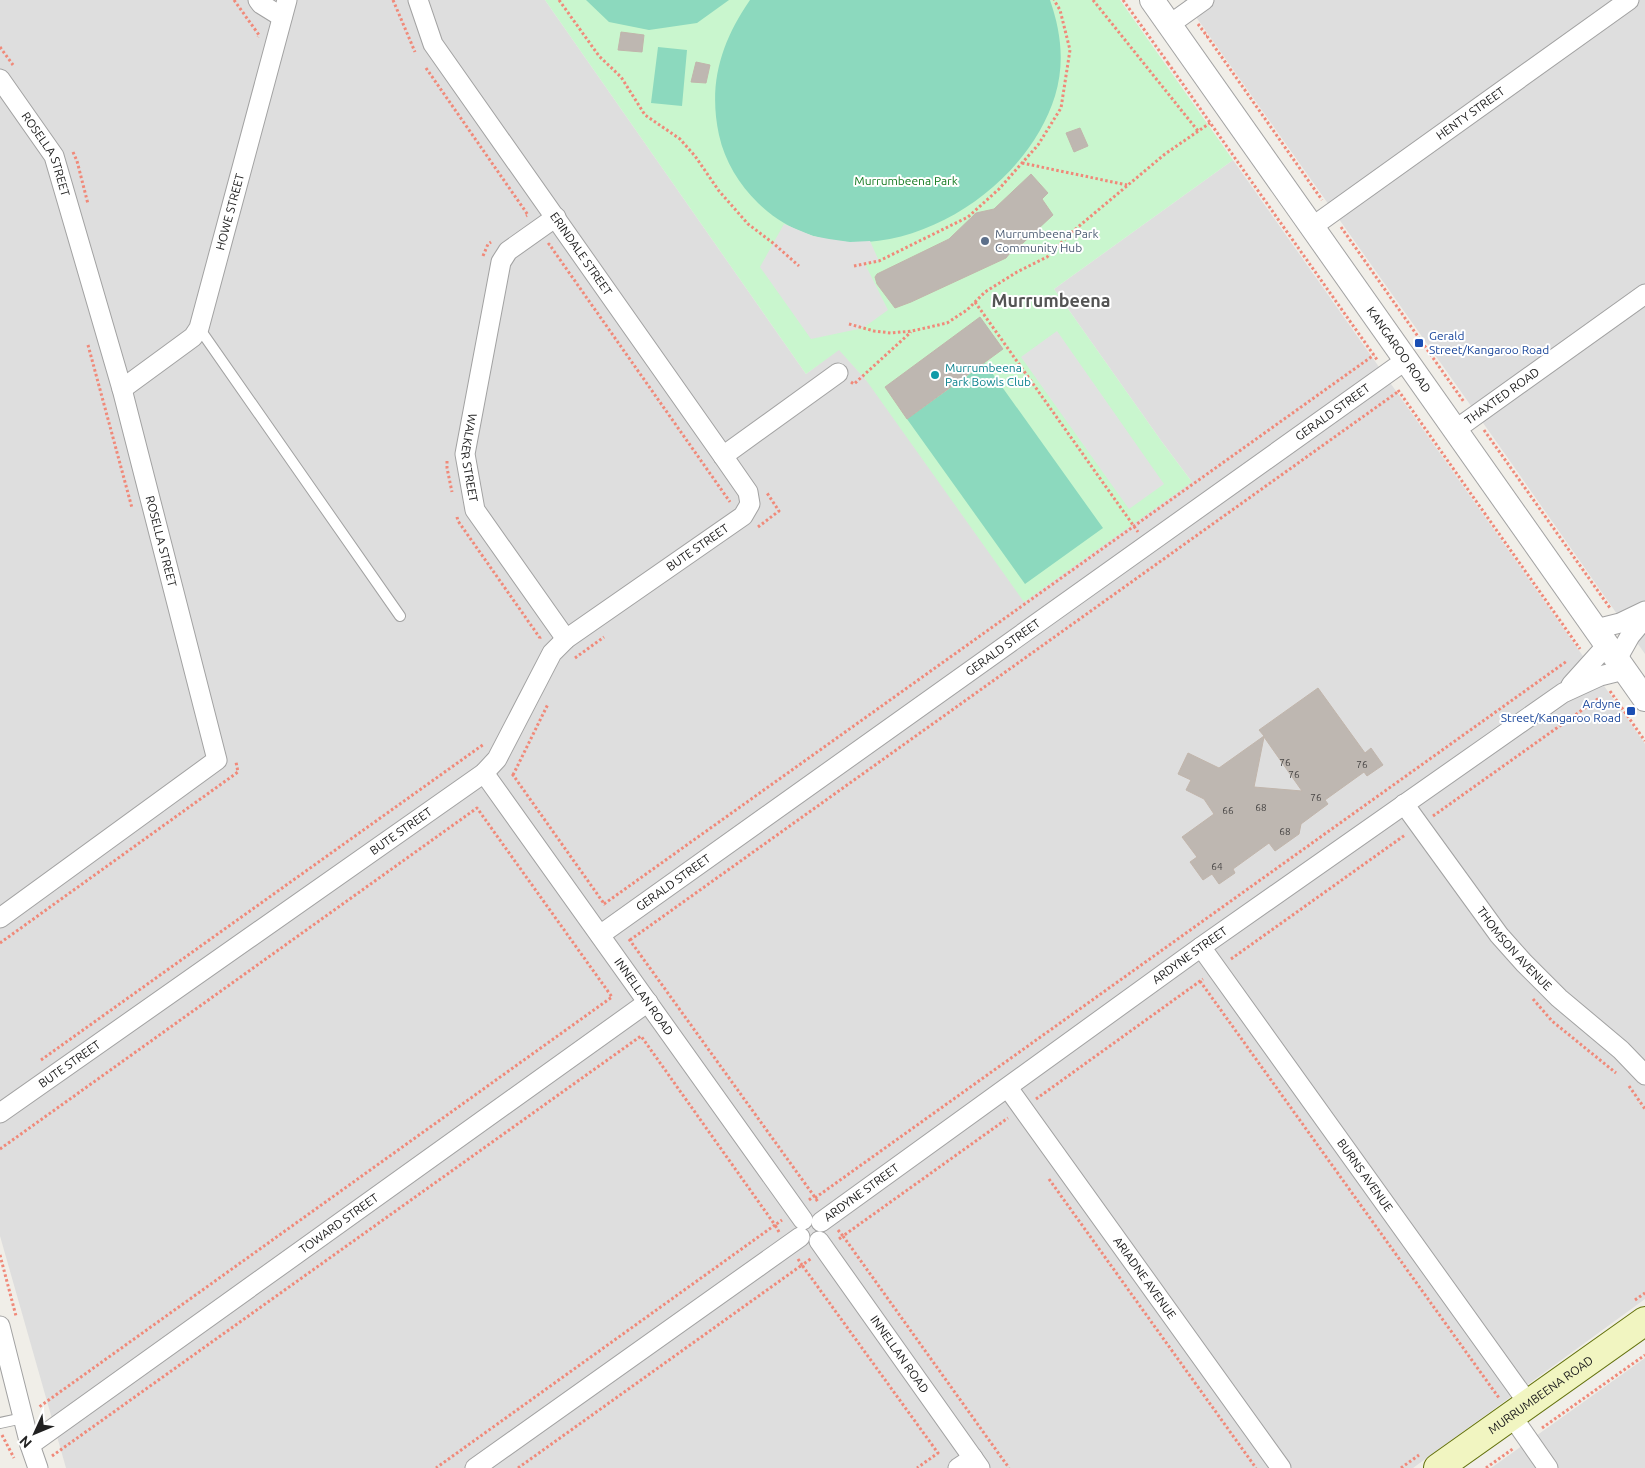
<svg xmlns="http://www.w3.org/2000/svg" width="1645" height="1468" font-family="Ubuntu,sans-serif">
<style>
.residential{fill:#dedede}
.park{fill:#c9f6ce}
.pitch{fill:#8cd9be}
.parking{fill:#e1e1e1}
.building{fill:#beb7b1;stroke:#c1b5ab;fill-rule:evenodd}
.lines{fill:none;stroke-linecap:round;stroke-linejoin:round}
.service-casing{stroke:#a2a2a2;stroke-width:12}
.minor-casing{stroke:#a2a2a2;stroke-width:21}
.tertiary-casing{stroke:#a2a2a2;stroke-width:26}
.secondary-casing{stroke:#64720d;stroke-width:30}
.path{stroke:#f08979;stroke-width:3;stroke-dasharray:2.5 2.5;stroke-linecap:butt}
.service{stroke:#fff;stroke-width:10}
.minor{stroke:#fff;stroke-width:19}
.tertiary{stroke:#fff;stroke-width:24}
.secondary{stroke:#f1f5c1;stroke-width:28}
.service-dot{fill:#5c6f8a;stroke:#fff;stroke-width:2}
.transit-dot{fill:#1a4fb4;stroke:#fff;stroke-width:2}
.culture-dot{fill:#0f9aa8;stroke:#fff;stroke-width:2}
.labels{text-anchor:middle;stroke-width:4;stroke-linejoin:round;paint-order:stroke}
.number-label{font-size:10px;fill:#484645}
.street-label{font-size:12px;fill:#212121;stroke:#fff}
.park-label{font-size:12px;fill:#147920;stroke:#fff}
.service-label{font-size:12px;fill:#4e5e75;stroke:#fff;text-anchor:start}
.transit-label{font-size:12px;fill:#164399;stroke:#fff;text-anchor:start}
.culture-label{font-size:12px;fill:#0d838f;stroke:#fff;text-anchor:start}
.district-label{font-size:18px;font-weight:bold;fill:#545454;stroke:#fff}
</style>
<rect width="100%" height="100%" fill="#f0eee8"/>
<!-- residential -->
<path class="residential" d="M0 0H545L806 374 839 349 866 380 1192 482 1162 442 1054 289 1233 160 1645 744V1299L1413 1468H66L0 1236Z
M1184 0H1645V654L1493 437Z
M1645 1358V1468H1491Z"/>
<!-- park -->
<path class="park" d="M545 0H1120L1233 160 1054 289 1162 442 1192 482 1024 602 866 380 839 350 806 374Z"/>
<!-- pitch -->
<path class="pitch" d="M586 0H729L697 23 649 30 609 22Z
M750 0H1050C1061 32 1065 63 1055 96 1020 209 854 296 758 203 739 184 725 162 719 135 708 84 721 42 750 0Z
M658 47 687 50 682 106 651 103Z
M985 363 1103 528 1025 584 907 419Z"/>
<!-- parking -->
<path class="parking" d="M784 224 813 236 829 239 850 242 870 241 879 261 865 264 888 310 863 328 811 339 760 267Z
M1057 331 1164 484 1129 509 1021 357Z"/>
<!-- building -->
<path class="building" d="M621 32 644 35 642 52 618 50Z
M696 62 710 65 706 83 691 82Z
M1080 128 1088 146 1074 152 1066 133Z
M1031 174 1048 193 1042 199 1053 215 1023 243 1014 248 1006 258 911 302 895 308 877 284 875 277 877 274 949 239 976 213 994 209Z
M980 317 1003 349 907 419 885 387Z
M1318 688 1365 753 1371 748 1383 765 1367 776 1364 772 1325 800 1328 804 1301 824 1299 834 1275 851 1269 843 1233 869 1235 873 1219 884 1212 874 1203 880 1190 862 1197 857 1182 837 1214 814 1204 799 1186 790 1191 780 1178 774 1188 753 1219 768 1264 736 1259 730ZM1264 737 1302 791 1254 787Z"/>
<g class="lines">
<!-- service casing -->
<g class="service-casing">
<path id="service" d="M199 328 400 616
M0 1423 23 1418"/>
</g>
<!-- minor casing -->
<g class="minor-casing">
<g id="minor">
<path d="M258 0 261 4 282 17"/>
<path d="M1169 25 1204 0"/>
<path id="s1" d="M0 79 54 156 122 389 217 760 0 918"/>
<path id="s2" d="M556 217 508 251 501 262 465 454 475 510 566 639"/>
<path id="s3" d="M1312 227 1629 0"/>
<path id="s4" d="M122 389 193 337 199 328 287 0"/>
<path id="s5" d="M1455 430 1645 294"/>
<path d="M723 456 838 373"/>
<path d="M1596 629 1620 623 1645 611"/>
<path d="M1617 659 1630 636 1645 618"/>
<path d="M1571 685 1607 645"/>
<path id="s6" d="M484 773 803 1220"/>
<path id="s7" d="M1404 804 1499 935 1524 963 1559 998 1621 1050 1645 1075"/>
<path id="s8" d="M600 935 1406 360"/>
<path id="s9" d="M1201 947 1528 1403"/>
<path id="s10" d="M1008 1088 1281 1468"/>
<path id="s11" d="M0 1113 484 773 497 759 552 653 566 639 743 516 750 504 748 492 723 456 433 44 418 0"/>
<path id="s12" d="M821 1222 1201 947 1563 693 1600 676 1624 670"/>
<path id="s13" d="M819 1241 980 1468"/>
<path d="M0 1326 30 1445 38 1468"/>
<path d="M1511 1415 1548 1468"/>
<path id="s14" d="M30 1445 648 1002"/>
<path d="M475 1468 800 1237"/>
<path d="M958 1468 973 1458"/>
</g>
</g>
<!-- tertiary casing -->
<g class="tertiary-casing">
<g id="tertiary">
<path id="s15" d="M1152 0 1645 699"/>
</g>
</g>
<!-- secondary casing -->
<g class="secondary-casing">
<g id="secondary">
<path id="s16" d="M1438 1468 1645 1321"/>
</g>
</g>
<!-- path -->
<path class="path" d="M234 0 259 35 258 37
M393 0 415 52
M559 0 599 56 621 77 645 115 680 139 695 156 719 191 748 224 773 243 799 266
M1093 0 1198 131
M1123 0 1168 63
M1198 24 1207 36H1206
M1207 36 1322 200
M0 47 13 65
M1168 63 1378 361
M426 68 528 215 526 216
M73 152 77 161 88 204
M1022 163 1127 185
M1341 227 1464 402
M548 245 549 244 730 502
M483 256 488 244 491 242
M854 266 879 261 968 217 999 189 1038 145 1061 108 1070 50 1060 10 1054 0
M975 302 1138 532
M849 324 874 331 891 333 912 331 947 323 967 310 985 292 1017 272 1047 257 1072 232 1165 154 1210 123
M88 345 132 508
M851 382 854 384 911 332
M1398 390 1580 649
M1484 430 1610 608
M447 461V468L452 492
M457 517 458 521 540 638 539 640
M758 527 779 511 767 493
M575 658 604 637
M1610 691 1645 741
M513 775 548 704
M512 776 513 775 605 905
M1433 816 1599 698
M604 904 1374 355
M629 939 814 1196
M630 940 1399 391
M0 943 238 772 236 762
M1231 959 1405 835
M1200 981 1499 1398
M1533 999 1552 1021 1616 1073
M41 1060 484 744
M1629 1086 1645 1109
M1036 1099 1203 979
M0 1149 477 808 612 997 39 1407
M1049 1179 1256 1468
M815 1198 1567 661
M809 1200 814 1196 818 1202
M838 1230 843 1236 1008 1118
M779 1232 775 1225 782 1220
M839 1239 843 1236 1009 1468
M0 1255 16 1316
M798 1259 802 1265 812 1258
M1635 1300 1645 1293
M1542 1428 1645 1355
M2 1435 14 1458
M52 1456 641 1036 775 1225 436 1468
M518 1468 802 1265 938 1453 917 1468
M1401 1468 1419 1455
M1486 1468 1514 1448"/>
<!-- service -->
<use href="#service" class="service"/>
<!-- minor -->
<use href="#minor" class="minor"/>
<!-- tertiary -->
<use href="#tertiary" class="tertiary"/>
<!-- secondary -->
<use href="#secondary" class="secondary"/>
</g>
<!-- markers -->
<circle class="service-dot" cx="985" cy="241" r="5"/>
<g class="transit-dot">
<rect x="1414" y="338" width="10" height="10" rx="2.5"/>
<rect x="1626" y="706" width="10" height="10" rx="2.5"/>
</g>
<circle class="culture-dot" cx="935" cy="375" r="5"/>
<g class="labels">
<!-- number labels -->
<g class="number-label">
<text x="1285" y="766">76</text>
<text x="1362" y="768">76</text>
<text x="1294" y="778">76</text>
<text x="1316" y="801">76</text>
<text x="1261" y="811">68</text>
<text x="1228" y="814">66</text>
<text x="1285" y="835">68</text>
<text x="1217" y="870">64</text>
</g>
<!-- street labels -->
<g class="street-label">
<text dy="4" stroke="none"><textPath href="#s3" startOffset="195">HENTY STREET</textPath></text>
<text dy="4" stroke="none"><textPath href="#s1" startOffset="89">ROSELLA STREET</textPath></text>
<text dy="4" stroke="none"><textPath href="#s4" startOffset="219">HOWE STREET</textPath></text>
<text transform="translate(581 254) rotate(55)" y="4">ERINDALE STREET</text>
<text dy="4" stroke="none"><textPath href="#s15" startOffset="428">KANGAROO ROAD</textPath></text>
<text dy="4" stroke="none"><textPath href="#s5" startOffset="58">THAXTED ROAD</textPath></text>
<text dy="4" stroke="none"><textPath href="#s8" startOffset="900">GERALD STREET</textPath></text>
<text dy="4" stroke="none"><textPath href="#s2" startOffset="271">WALKER STREET</textPath></text>
<text dy="4" stroke="none"><textPath href="#s1" startOffset="494">ROSELLA STREET</textPath></text>
<text dy="4" stroke="none"><textPath href="#s11" startOffset="910">BUTE STREET</textPath></text>
<text dy="4" stroke="none"><textPath href="#s8" startOffset="495">GERALD STREET</textPath></text>
<text dy="4" stroke="none"><textPath href="#s11" startOffset="490">BUTE STREET</textPath></text>
<text dy="4" stroke="none"><textPath href="#s8" startOffset="90">GERALD STREET</textPath></text>
<text dy="4" stroke="none"><textPath href="#s7" startOffset="182">THOMSON AVENUE</textPath></text>
<text dy="4" stroke="none"><textPath href="#s12" startOffset="455">ARDYNE STREET</textPath></text>
<text dy="4" stroke="none"><textPath href="#s6" startOffset="275">INNELLAN ROAD</textPath></text>
<text dy="4" stroke="none"><textPath href="#s11" startOffset="85">BUTE STREET</textPath></text>
<text dy="4" stroke="none"><textPath href="#s9" startOffset="281">BURNS AVENUE</textPath></text>
<text dy="4" stroke="none"><textPath href="#s12" startOffset="50">ARDYNE STREET</textPath></text>
<text dy="4" stroke="none"><textPath href="#s14" startOffset="380">TOWARD STREET</textPath></text>
<text dy="4" stroke="none"><textPath href="#s10" startOffset="234">ARIADNE AVENUE</textPath></text>
<text dy="4" stroke="none"><textPath href="#s13" startOffset="139">INNELLAN ROAD</textPath></text>
<text dy="4" stroke="none"><textPath href="#s16" startOffset="126">MURRUMBEENA ROAD</textPath></text>
</g>
<!-- park labels -->
<g class="park-label">
<text x="906" y="185">Murrumbeena Park</text>
</g>
<!-- service labels -->
<g class="service-label">
<text x="995" y="238">Murrumbeena Park<tspan x="995" dy="14">Community Hub</tspan></text>
</g>
<!-- transit labels -->
<g class="transit-label">
<text x="1429" y="340">Gerald<tspan x="1429" dy="14">Street/Kangaroo Road</tspan></text>
<text x="1621" y="708" text-anchor="end">Ardyne<tspan x="1621" dy="14">Street/Kangaroo Road</tspan></text>
</g>
<!-- culture labels -->
<g class="culture-label">
<text x="945" y="372">Murrumbeena<tspan x="945" dy="14">Park Bowls Club</tspan></text>
</g>
<!-- district labels -->
<g class="district-label">
<text x="1051" y="307">Murrumbeena</text>
</g>
</g>
<!-- north arrow -->
<g transform="translate(35 1433) rotate(226)" stroke="#ffffff" stroke-width="4" paint-order="stroke">
<path d="M0-4L9 19L0 12L-9 19Z" fill="#212121"/>
<text y="-8" font-size="14" font-weight="bold" text-anchor="middle" fill="#212121">N</text>
</g>
</svg>
